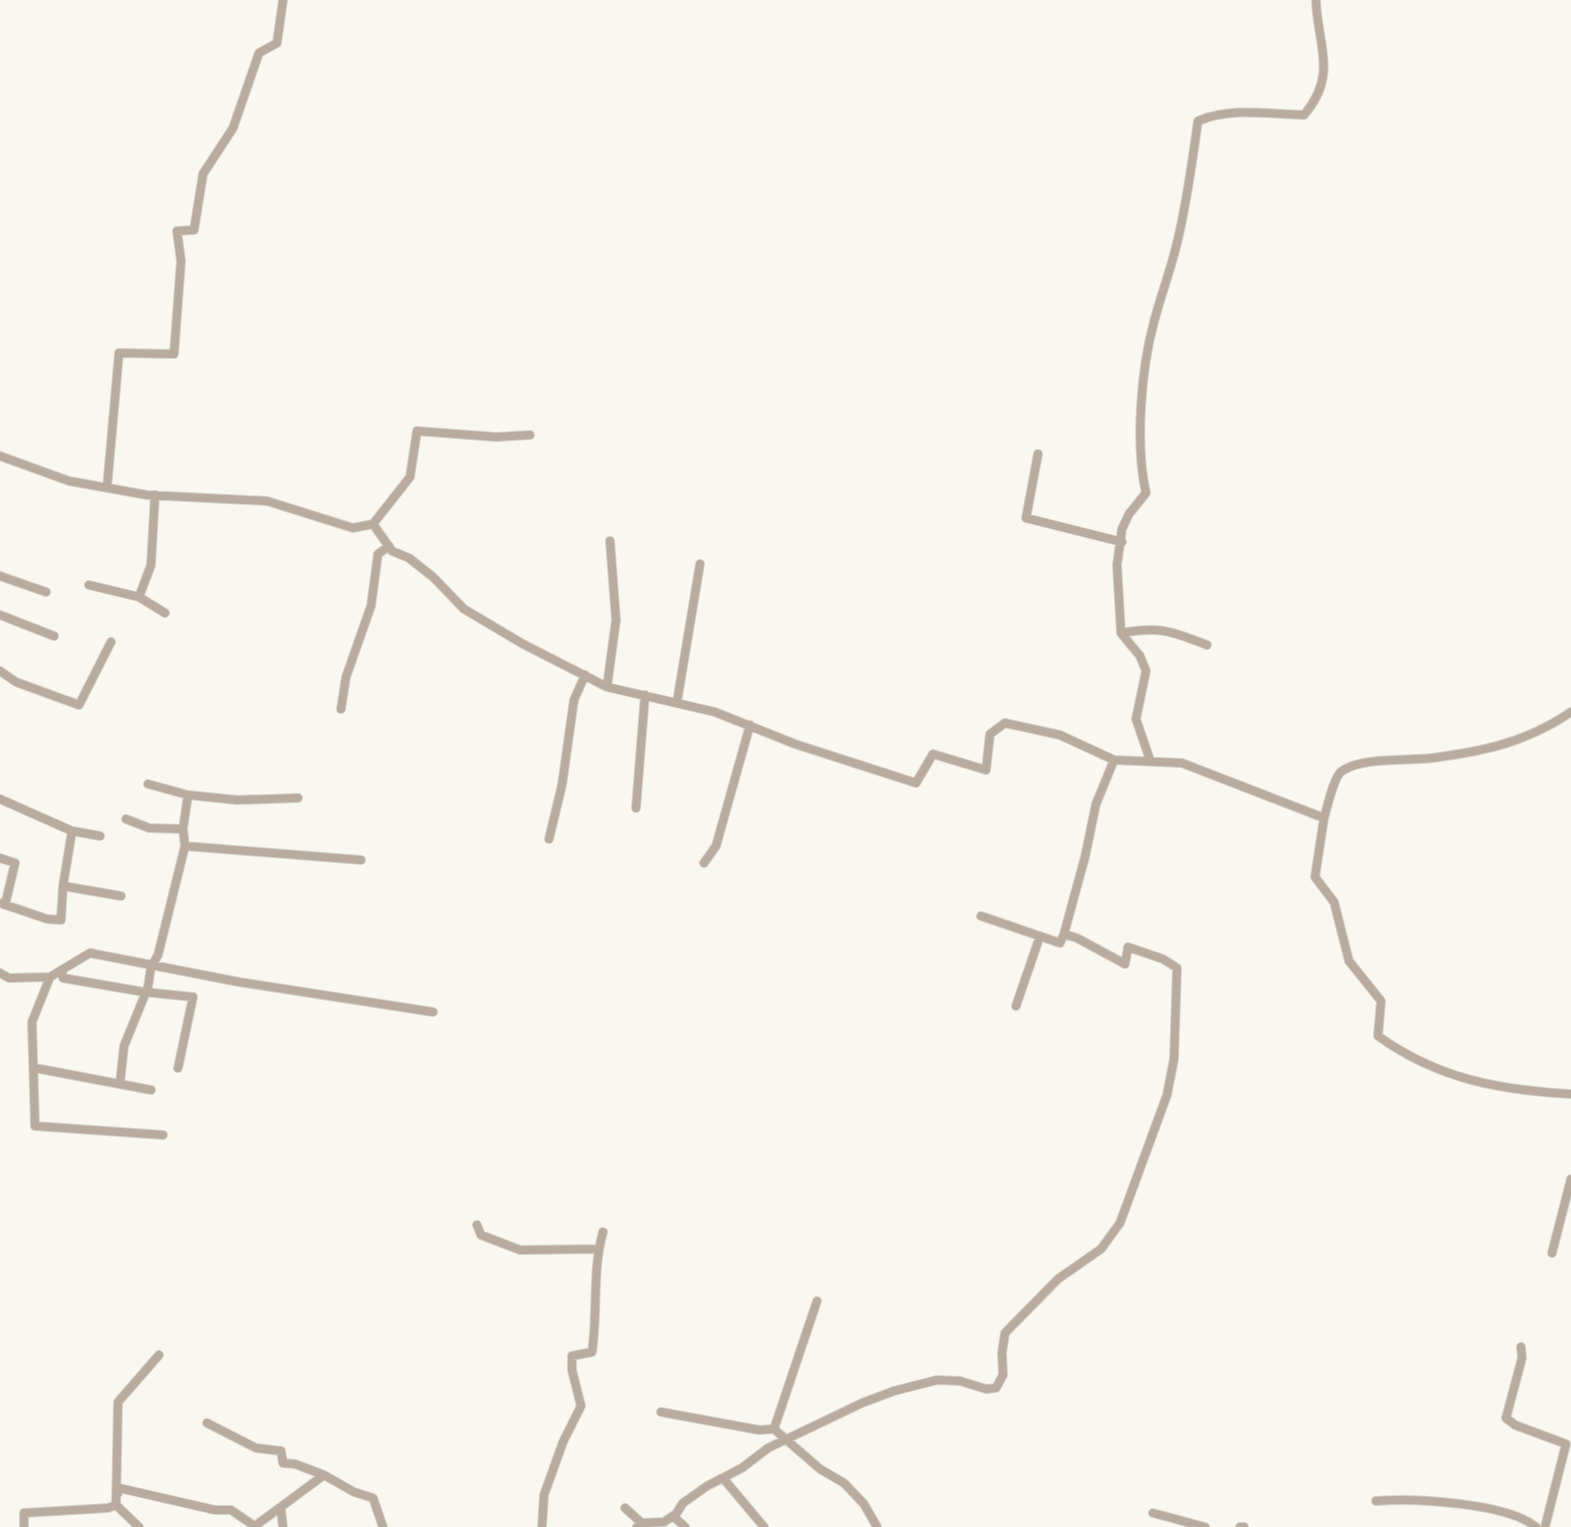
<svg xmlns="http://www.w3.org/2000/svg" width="1571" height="1527" font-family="Roboto,sans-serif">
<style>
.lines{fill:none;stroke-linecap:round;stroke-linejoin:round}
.street-casing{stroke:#d3d2cc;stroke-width:10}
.street{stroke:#baab9f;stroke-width:8}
</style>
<rect width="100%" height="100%" fill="#f8f7f0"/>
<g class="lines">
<!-- street casing -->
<g class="street-casing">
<path id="street" d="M1038 454 1026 518 1122 542
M0 456 69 481 147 495 267 501 353 528 373 524 392 551 409 558 433 577 464 609 523 644 607 687 715 712 795 744 916 783 933 754 986 770 990 734 1005 723 1060 735 1114 760 1182 763 1324 818 1315 877 1334 902 1349 961 1381 1001 1378 1036C1438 1079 1499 1090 1571 1094
M107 488 119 353 174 354 181 261 177 231 194 230 203 174 233 128 259 53 277 43 283 0
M373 524 410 477 417 431 496 437 530 435
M0 576 46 592
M89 585 139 597 165 613
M139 597 151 565 155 495
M0 615 54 636
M1121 633C1160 626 1171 631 1207 645
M0 671 16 682 79 705 111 642
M607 687 616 620 610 541
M677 702 700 564
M341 709 346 677 371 606 378 554 389 546
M1150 760 1136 719 1146 671 1140 656 1121 633 1117 565 1122 529 1129 514 1146 493C1135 445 1141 369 1154 322 1161 295 1171 269 1177 243 1187 203 1192 162 1198 121 1232 107 1268 114 1304 115 1339 74 1317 44 1316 0
M148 784 188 795 237 800 298 798
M188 795 183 829 185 846 361 860
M0 799 72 831 100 836
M636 808 645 695
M1324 818C1327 808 1334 776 1342 771 1362 757 1408 761 1432 758 1485 751 1527 742 1571 712
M126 819 149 828 183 829
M549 839 562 785 574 700 585 675
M0 858 15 863 5 905
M704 863 716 846 750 725
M63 886 121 896
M0 903 47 919 61 920 63 886 72 831
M981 916 1060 943 1064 934
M62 972 63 978 144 992 193 997 178 1068
M0 973 9 978 50 977 90 953 239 982 433 1012
M50 977 32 1022 35 1126 163 1135
M1016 1006 1040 936
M35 1068 151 1090
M120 1083 124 1046 148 987 151 967 158 955 185 846
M477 1225 481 1235 520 1250 598 1249
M1552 1253 1571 1179
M817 1301 774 1429 820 1469 844 1483 864 1504 877 1527
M1521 1347 1522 1358 1506 1418 1515 1425 1566 1444 1545 1527
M661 1412 759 1430 774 1429
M207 1423 256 1448 281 1451 283 1463 295 1464 324 1475
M723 1478 764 1527
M118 1493 119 1488 215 1510H231L256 1527
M1376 1501C1415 1498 1507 1503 1536 1527
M116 1505 139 1527
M625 1508 645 1526
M281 1509 283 1527
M1153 1513 1205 1527
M673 1516 685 1527
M255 1526 324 1475 354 1492 373 1498 383 1527
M24 1527V1513L108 1508 116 1505 118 1402 159 1355
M542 1527 544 1495 563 1442 581 1406 572 1370V1356L592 1352C598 1313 592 1270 603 1232
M637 1527 642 1523 664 1522 676 1514 683 1503 707 1486 742 1468 768 1448 862 1403 894 1391 937 1380 960 1381 986 1389 996 1388 1003 1375 1002 1353 1005 1333 1058 1279 1101 1249 1120 1223 1167 1095 1174 1059 1177 968 1163 959 1128 947 1125 964 1077 938 1064 934 1085 857 1096 804 1114 760
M1240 1527H1244"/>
</g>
<!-- street -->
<use href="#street" class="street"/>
</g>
</svg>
